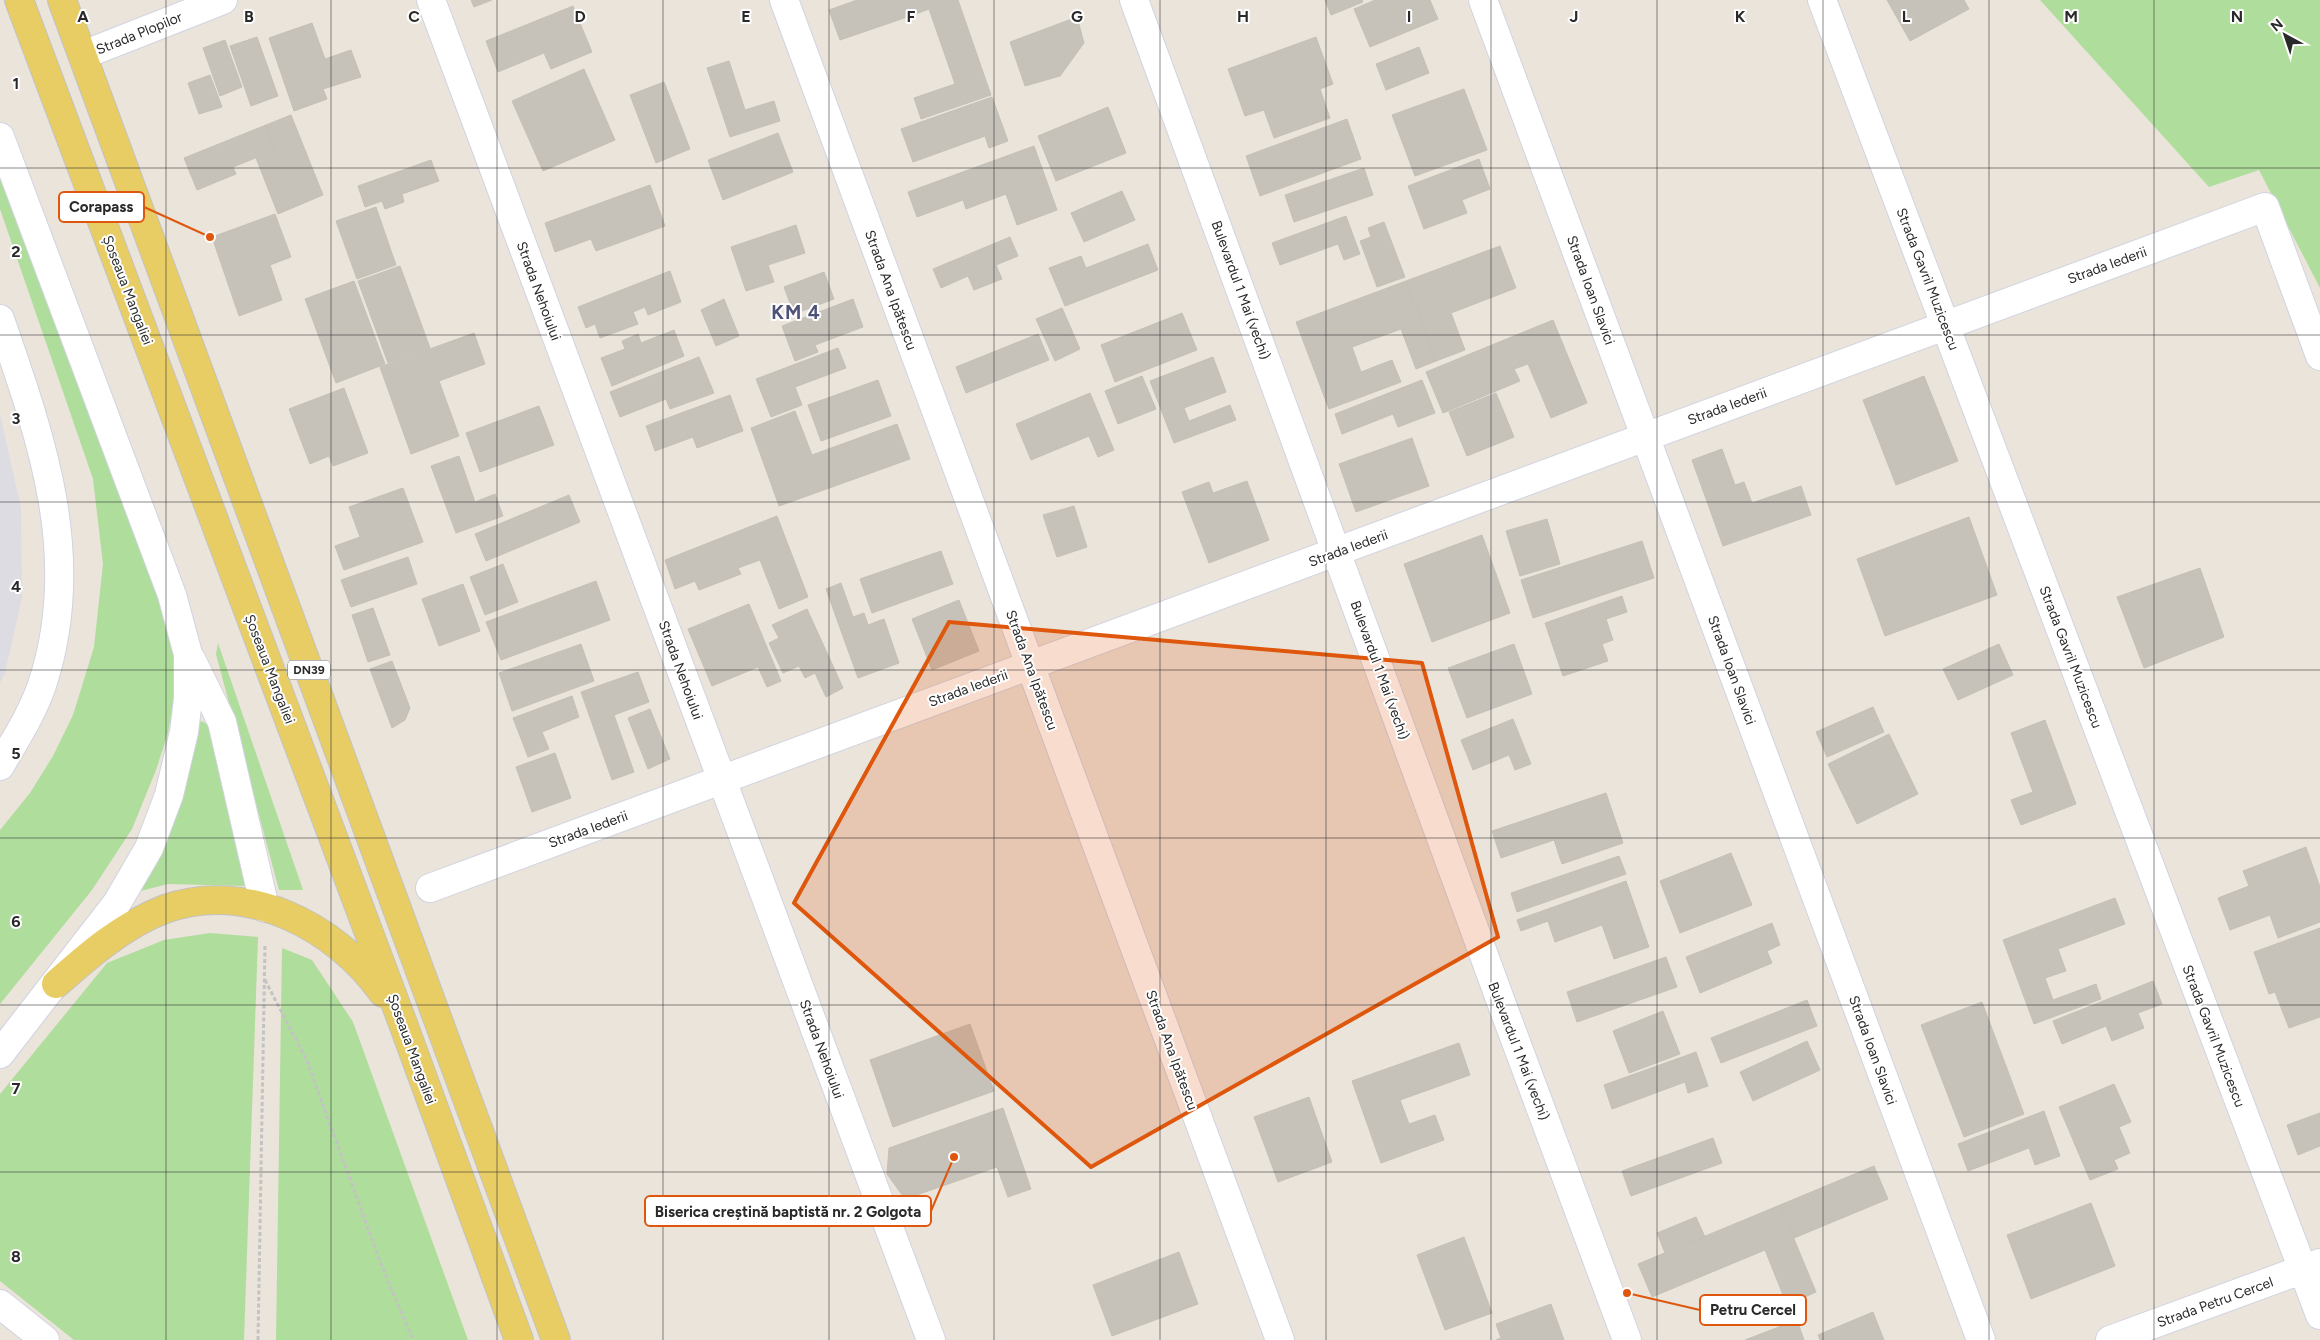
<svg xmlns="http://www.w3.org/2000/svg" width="2320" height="1340" font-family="Figtree,sans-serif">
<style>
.industrial{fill:#dedce3}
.green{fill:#afdd9b}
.building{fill:#c6c2ba;stroke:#c5c0b5}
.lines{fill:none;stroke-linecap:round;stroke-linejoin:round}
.minor-casing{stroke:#d1d3e1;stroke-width:30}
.major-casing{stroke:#c3c3c3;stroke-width:30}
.path{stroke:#c3c3c3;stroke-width:3;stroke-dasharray:4 2.5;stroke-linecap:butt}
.minor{stroke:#fff;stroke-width:28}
.major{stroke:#e7cd64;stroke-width:28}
.marked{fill:#de570d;fill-opacity:0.2;stroke:#de570d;stroke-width:4;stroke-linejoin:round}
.grid{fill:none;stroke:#292929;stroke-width:1;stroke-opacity:0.55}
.labels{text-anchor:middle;stroke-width:4;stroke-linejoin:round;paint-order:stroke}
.shield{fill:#fff;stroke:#696969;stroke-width:1}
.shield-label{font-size:12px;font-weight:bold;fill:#292929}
.street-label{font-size:14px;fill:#292929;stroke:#fff}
.district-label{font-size:19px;font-weight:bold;letter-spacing:1px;fill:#4d5276;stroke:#fff}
.grid-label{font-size:16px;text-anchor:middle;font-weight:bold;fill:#292929;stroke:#fff;stroke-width:4;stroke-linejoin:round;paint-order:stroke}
.leader{fill:none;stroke:#de570d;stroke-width:2}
.callout-dot{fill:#de570d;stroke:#fff;stroke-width:2}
.callout{fill:#fff;stroke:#de570d;stroke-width:2}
.callout-label{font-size:15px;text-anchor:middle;font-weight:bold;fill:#292929}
</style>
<rect width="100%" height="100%" fill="#eae4db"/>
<!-- industrial -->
<path class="industrial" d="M0 414 21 508 22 597 5 673 0 683Z"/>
<!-- green -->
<path class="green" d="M2040 0H2320V288L2259 170 2209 187Z
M0 150 164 606 175 655V696L168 733 156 770 132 829 92 890 0 1004V830L30 793 53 756 73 715 94 647 103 564 93 479 0 209Z
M218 643 303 890H279L216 654Z
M202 721 209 726 245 886 168 884 129 894 195 725Z
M210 933 258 937 244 1340H74L0 1281V1094L107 963 164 940Z
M282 948 312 960 353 1022 468 1340H276Z"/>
<!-- building -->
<path class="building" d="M471 0H492L474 7Z
M857 0H908L913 15 840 40 829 10Z
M908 0H958L991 95 921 119 914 98 955 84 929 9 913 15Z
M1325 0H1362L1363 2 1331 15Z
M1375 0H1430L1438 19 1370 47 1354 9Z
M1887 0H1964L1969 9 1910 41Z
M573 6 592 52 551 69 544 53 498 72 486 41Z
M1077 17 1084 43 1060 76 1025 86 1010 42Z
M312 23 325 59 351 50 361 77 323 89 327 99 294 111 269 38Z
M257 37 278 96 251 106 230 46Z
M1316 37 1333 84 1320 89 1330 118 1274 138 1264 110 1245 116 1228 69Z
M225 40 242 87 220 96 203 48Z
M1419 47 1429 73 1386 90 1376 64Z
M729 61 745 110 774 101 780 121 730 137 707 68Z
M584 69 615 140 543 171 512 101Z
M210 75 222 107 199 114 188 83Z
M664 82 690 149 656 163 630 95Z
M1464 89 1487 150 1415 176 1392 115Z
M992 97 1008 141 989 148 985 136 913 162 901 129Z
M1108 107 1126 153 1056 181 1038 136Z
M291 115 323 195 278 214 256 158 275 150 266 125Z
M1347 119 1361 159 1260 196 1246 156Z
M266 125 275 150 233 167 236 174 197 190 184 158Z
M778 133 793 172 723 200 708 160Z
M1034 146 1057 210 1017 225 1006 194 966 209 963 200 917 217 908 192Z
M1479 159 1490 189 1462 200 1467 213 1424 229 1408 186Z
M431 160 439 181 402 194 404 202 385 209 382 201 365 207 358 186Z
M1364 168 1373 195 1294 222 1285 195Z
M650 185 665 226 596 251 591 239 555 252 545 223Z
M1122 191 1135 220 1084 242 1071 213Z
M376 207 396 265 357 279 336 221Z
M275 214 291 257 270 265 282 300 239 316 212 237Z
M1346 216 1360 254 1344 260 1338 244 1280 265 1272 243Z
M1384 222 1405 277 1377 287 1360 241 1371 237 1368 228Z
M796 225 805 253 768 265 774 282 746 291 731 247Z
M1010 237 1018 256 996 265 1002 279 974 290 968 276 941 288 933 269Z
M1148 244 1158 270 1065 306 1049 268 1081 256 1086 268Z
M1500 246 1516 288 1451 313 1465 350 1436 361 1406 281Z
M400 266 430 348 388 363 358 281Z
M670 271 681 302 648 315 645 307 633 312 638 324 600 338 595 324 586 328 578 307Z
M824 272 834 299 794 314 784 287Z
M354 281 385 364 336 383 305 299Z
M1406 281 1436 361 1416 369 1401 329 1352 347 1361 372 1392 360 1401 382 1329 409 1296 322Z
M724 299 739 336 716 346 701 310Z
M853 299 863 327 815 345 818 352 795 361 782 326Z
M1062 308 1080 349 1055 361 1036 319Z
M1182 313 1197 350 1115 382 1101 345Z
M1553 320 1587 403 1551 418 1528 364 1514 369 1520 381 1443 413 1426 372Z
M674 330 684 356 612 386 601 358 625 349 622 341 638 334 641 343Z
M474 333 485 364 439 381 459 436 411 454 380 367Z
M1038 334 1049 360 966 393 956 367Z
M838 348 846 368 795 387 802 405 771 417 756 379Z
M699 357 714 393 670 409 666 399 620 417 610 392Z
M1213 357 1226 392 1184 408 1189 421 1230 405 1236 420 1174 443 1150 381Z
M1142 376 1156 409 1118 424 1105 391Z
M1924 376 1958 461 1896 485 1863 400Z
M878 380 891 416 821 441 808 405Z
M1422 380 1435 413 1398 427 1393 414 1342 434 1335 414Z
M344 388 368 453 333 466 329 456 310 464 289 409Z
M1090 393 1114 450 1098 457 1089 436 1031 460 1016 424Z
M1496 393 1514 437 1467 456 1449 412Z
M730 395 743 431 697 448 693 437 655 451 646 426Z
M539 406 554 445 480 472 466 433Z
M795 411 812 455 897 424 910 459 779 506 751 428Z
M1412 438 1429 486 1356 512 1339 464Z
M1722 449 1735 485 1744 482 1752 503 1801 486 1811 515 1723 546 1692 460Z
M459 456 475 502 495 494 503 516 456 533 431 466Z
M1247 481 1269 540 1209 563 1182 492 1209 482 1213 493Z
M403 488 423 542 344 570 335 546 360 537 349 507Z
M569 495 580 522 486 561 475 534Z
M1074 506 1087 547 1057 557 1043 515Z
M777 516 808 597 779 609 760 560 738 568 741 574 699 590 695 581 675 589 665 560Z
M1969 517 1997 595 1885 636 1857 559Z
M1547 519 1560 564 1520 576 1506 531Z
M1482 535 1510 613 1432 642 1404 564Z
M1642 541 1654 578 1533 618 1521 580Z
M941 551 953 584 872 613 860 579Z
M408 557 417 584 351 607 341 580Z
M503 564 518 602 485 615 470 577Z
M2200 568 2224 637 2144 668 2117 597Z
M596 581 610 620 501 660 486 622Z
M841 583 853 617 864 613 868 625 884 619 899 663 858 678 826 589Z
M463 584 480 631 439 646 422 599Z
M1622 596 1627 612 1606 619 1613 640 1602 644 1608 661 1563 676 1545 623Z
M959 600 979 651 932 670 912 619Z
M749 604 781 681 767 687 758 667 712 686 688 629Z
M373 608 390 655 368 662 352 615Z
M807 609 843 688 826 697 815 673 805 678 799 666 783 673 769 643 779 638 772 625Z
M581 644 594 681 512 711 499 673Z
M1514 644 1532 694 1467 718 1448 668Z
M1999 644 2013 675 1958 700 1943 669Z
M392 661 410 708 405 720 392 728 370 669Z
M638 672 649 702 614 715 634 772 612 780 581 692Z
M572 696 579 717 542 732 549 749 528 757 513 718Z
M1873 707 1884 732 1827 757 1816 732Z
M650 709 670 759 648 769 628 718Z
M1513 719 1531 764 1515 770 1509 755 1473 770 1461 740Z
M2045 720 2076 804 2021 825 2011 800 2033 792 2011 733Z
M1889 734 1918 794 1857 824 1828 764Z
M555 753 571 798 532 812 516 767Z
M1606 793 1623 843 1562 864 1554 840 1501 858 1492 831Z
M2306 847 2320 887V922L2278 938 2270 915 2230 930 2218 898 2249 886 2243 871Z
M1731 853 1752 905 1680 933 1660 881Z
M1619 856 1626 874 1517 912 1511 893Z
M1626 881 1649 947 1614 959 1602 925 1555 942 1548 921 1521 931 1517 920Z
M2115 898 2125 924 2058 949 2066 971 2045 978 2053 1000 2096 984 2101 999 2034 1024 2003 940Z
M1772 923 1780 945 1767 951 1772 963 1700 993 1686 957Z
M2320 928V1017L2289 1028 2275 992 2269 994 2254 952Z
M1666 957 1677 987 1577 1022 1567 992Z
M2153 981 2162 1004 2138 1013 2144 1028 2112 1041 2106 1026 2062 1044 2053 1021Z
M1807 1000 1817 1026 1721 1063 1711 1038Z
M1982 1002 2024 1114 1964 1137 1921 1025Z
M1663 1011 1680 1054 1629 1073 1613 1031Z
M970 1024 994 1091 893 1127 870 1060Z
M1807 1041 1820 1070 1753 1101 1740 1072Z
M1459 1043 1470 1075 1400 1100 1409 1124 1435 1115 1444 1140 1381 1163 1352 1081Z
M1696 1052 1708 1086 1688 1093 1685 1082 1612 1109 1604 1085Z
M2114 1084 2131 1122 2119 1127 2130 1153 2114 1160 2118 1169 2090 1180 2059 1107Z
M1309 1097 1332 1162 1278 1182 1254 1117Z
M1003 1108 1031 1189 1008 1197 997 1167 905 1199 887 1174 889 1148Z
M2044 1111 2060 1156 2035 1165 2029 1148 1968 1171 1958 1144Z
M2320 1113V1146L2298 1155 2287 1125Z
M1713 1138 1722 1163 1631 1196 1622 1171Z
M1874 1166 1888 1199 1794 1238 1780 1205Z
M2091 1203 2115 1266 2031 1299 2007 1235Z
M1780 1205 1816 1292 1787 1305 1765 1250 1652 1297 1638 1264Z
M1696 1217 1705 1237 1665 1253 1657 1233Z
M1464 1237 1492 1313 1445 1330 1417 1255Z
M1179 1252 1198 1304 1112 1336 1093 1285Z
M1551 1304 1564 1340H1496L1501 1338 1496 1324Z
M1873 1312 1884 1340H1820L1818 1335Z
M1797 1320 1804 1340H1745Z"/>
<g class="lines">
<!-- minor casing -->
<g class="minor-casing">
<path id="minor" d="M431 0 931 1340
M784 0 1280 1340
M1134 0 1504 1010 1627 1340
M1483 0 1981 1340
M1822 0 2320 1315
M83 55 223 0
M0 137 172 595 188 654V699L184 732 169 795 149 848 117 903 0 1054
M0 319C42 440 84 558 42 685 32 714 15 740 0 766
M191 659 222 722 265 908
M430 888 2265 207 2320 356
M0 1304 45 1340
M2110 1340 2320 1263"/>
</g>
<!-- major casing -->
<g class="major-casing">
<path id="major" d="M19 0 402 1021 519 1340
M62 0 556 1340
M56 984C89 955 123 925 165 909 246 880 336 926 383 993"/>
</g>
<!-- path -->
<path class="path" d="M265 980 307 1061 381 1264 413 1340
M258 1340 265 944"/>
<!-- minor -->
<use href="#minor" class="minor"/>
<!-- major -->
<use href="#major" class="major"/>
</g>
<!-- marked area -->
<path class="marked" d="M949 622 1422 663 1498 937 1091 1167 794 903Z"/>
<!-- grid -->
<path class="grid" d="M166 0V1340M331 0V1340M497 0V1340M663 0V1340M829 0V1340M994 0V1340M1160 0V1340M1326 0V1340M1491 0V1340M1657 0V1340M1823 0V1340M1989 0V1340M2154 0V1340M0 168H2320M0 335H2320M0 502H2320M0 670H2320M0 838H2320M0 1005H2320M0 1172H2320"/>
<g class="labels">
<!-- shield labels -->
<rect class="shield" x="288" y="660.5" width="42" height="19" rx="4"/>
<g class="shield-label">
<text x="309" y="674">DN39</text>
</g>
<!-- street labels -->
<g class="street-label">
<text transform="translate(139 33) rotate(-22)" y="5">Strada Plopilor</text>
<text transform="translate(2107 265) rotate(-20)" y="5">Strada Iederii</text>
<text transform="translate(1928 279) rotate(69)" y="5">Strada Gavril Muzicescu</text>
<text transform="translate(128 290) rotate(69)" y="5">Șoseaua Mangaliei</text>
<text transform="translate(891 290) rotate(70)" y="5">Strada Ana Ipătescu</text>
<text transform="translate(1241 290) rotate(70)" y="5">Bulevardul 1 Mai (vechi)</text>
<text transform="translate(1591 290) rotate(70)" y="5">Strada Ioan Slavici</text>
<text transform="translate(539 291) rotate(70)" y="5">Strada Nehoiului</text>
<text transform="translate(1727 406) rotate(-20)" y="5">Strada Iederii</text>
<text transform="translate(1348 548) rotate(-20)" y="5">Strada Iederii</text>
<text transform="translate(2071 657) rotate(69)" y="5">Strada Gavril Muzicescu</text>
<text transform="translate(270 669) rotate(69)" y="5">Șoseaua Mangaliei</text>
<text transform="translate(681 670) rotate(70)" y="5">Strada Nehoiului</text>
<text transform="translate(1032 670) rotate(70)" y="5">Strada Ana Ipătescu</text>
<text transform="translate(1380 670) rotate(70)" y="5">Bulevardul 1 Mai (vechi)</text>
<text transform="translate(1732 670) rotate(70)" y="5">Strada Ioan Slavici</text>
<text transform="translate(968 688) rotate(-20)" y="5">Strada Iederii</text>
<text transform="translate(588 829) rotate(-20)" y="5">Strada Iederii</text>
<text transform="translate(2214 1036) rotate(69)" y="5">Strada Gavril Muzicescu</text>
<text transform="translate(412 1049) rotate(70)" y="5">Șoseaua Mangaliei</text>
<text transform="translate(822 1049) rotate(70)" y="5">Strada Nehoiului</text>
<text transform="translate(1172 1050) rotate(70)" y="5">Strada Ana Ipătescu</text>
<text transform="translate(1873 1050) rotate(70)" y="5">Strada Ioan Slavici</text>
<text transform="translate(1519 1051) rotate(69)" y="5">Bulevardul 1 Mai (vechi)</text>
<text transform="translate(2215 1302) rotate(-20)" y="5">Strada Petru Cercel</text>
</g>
<!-- district labels -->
<g class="district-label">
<text x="796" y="319">KM 4</text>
</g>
</g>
<g class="grid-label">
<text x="83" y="22">A</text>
<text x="249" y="22">B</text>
<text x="414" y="22">C</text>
<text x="580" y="22">D</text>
<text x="746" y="22">E</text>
<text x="911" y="22">F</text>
<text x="1077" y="22">G</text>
<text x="1243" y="22">H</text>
<text x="1409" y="22">I</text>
<text x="1574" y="22">J</text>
<text x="1740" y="22">K</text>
<text x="1906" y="22">L</text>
<text x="2071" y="22">M</text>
<text x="2237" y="22">N</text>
<text x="16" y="89">1</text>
<text x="16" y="257">2</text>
<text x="16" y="424">3</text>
<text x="16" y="592">4</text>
<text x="16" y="759">5</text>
<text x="16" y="927">6</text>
<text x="16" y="1094">7</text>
<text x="16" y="1262">8</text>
</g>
<!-- callouts -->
<path class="leader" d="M210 237L144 207M954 1157L931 1211M1627 1293L1700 1310"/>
<g class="callout-dot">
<circle cx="210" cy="237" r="5"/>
<circle cx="954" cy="1157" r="5"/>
<circle cx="1627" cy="1293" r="5"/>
</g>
<g class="callout">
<rect x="59" y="192" width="85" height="30" rx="5"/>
<rect x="645" y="1196" width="286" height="30" rx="5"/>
<rect x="1700" y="1295" width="106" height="30" rx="5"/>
</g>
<g class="callout-label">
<text x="101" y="212">Corapass</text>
<text x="788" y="1217">Biserica creștină baptistă nr. 2 Golgota</text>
<text x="1753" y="1315">Petru Cercel</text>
</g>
<!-- north arrow -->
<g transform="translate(2285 35) rotate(320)" stroke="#ffffff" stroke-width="4" paint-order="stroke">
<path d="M0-4L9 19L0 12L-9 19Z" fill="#292929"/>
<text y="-8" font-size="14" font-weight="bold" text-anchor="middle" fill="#292929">N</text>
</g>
</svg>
